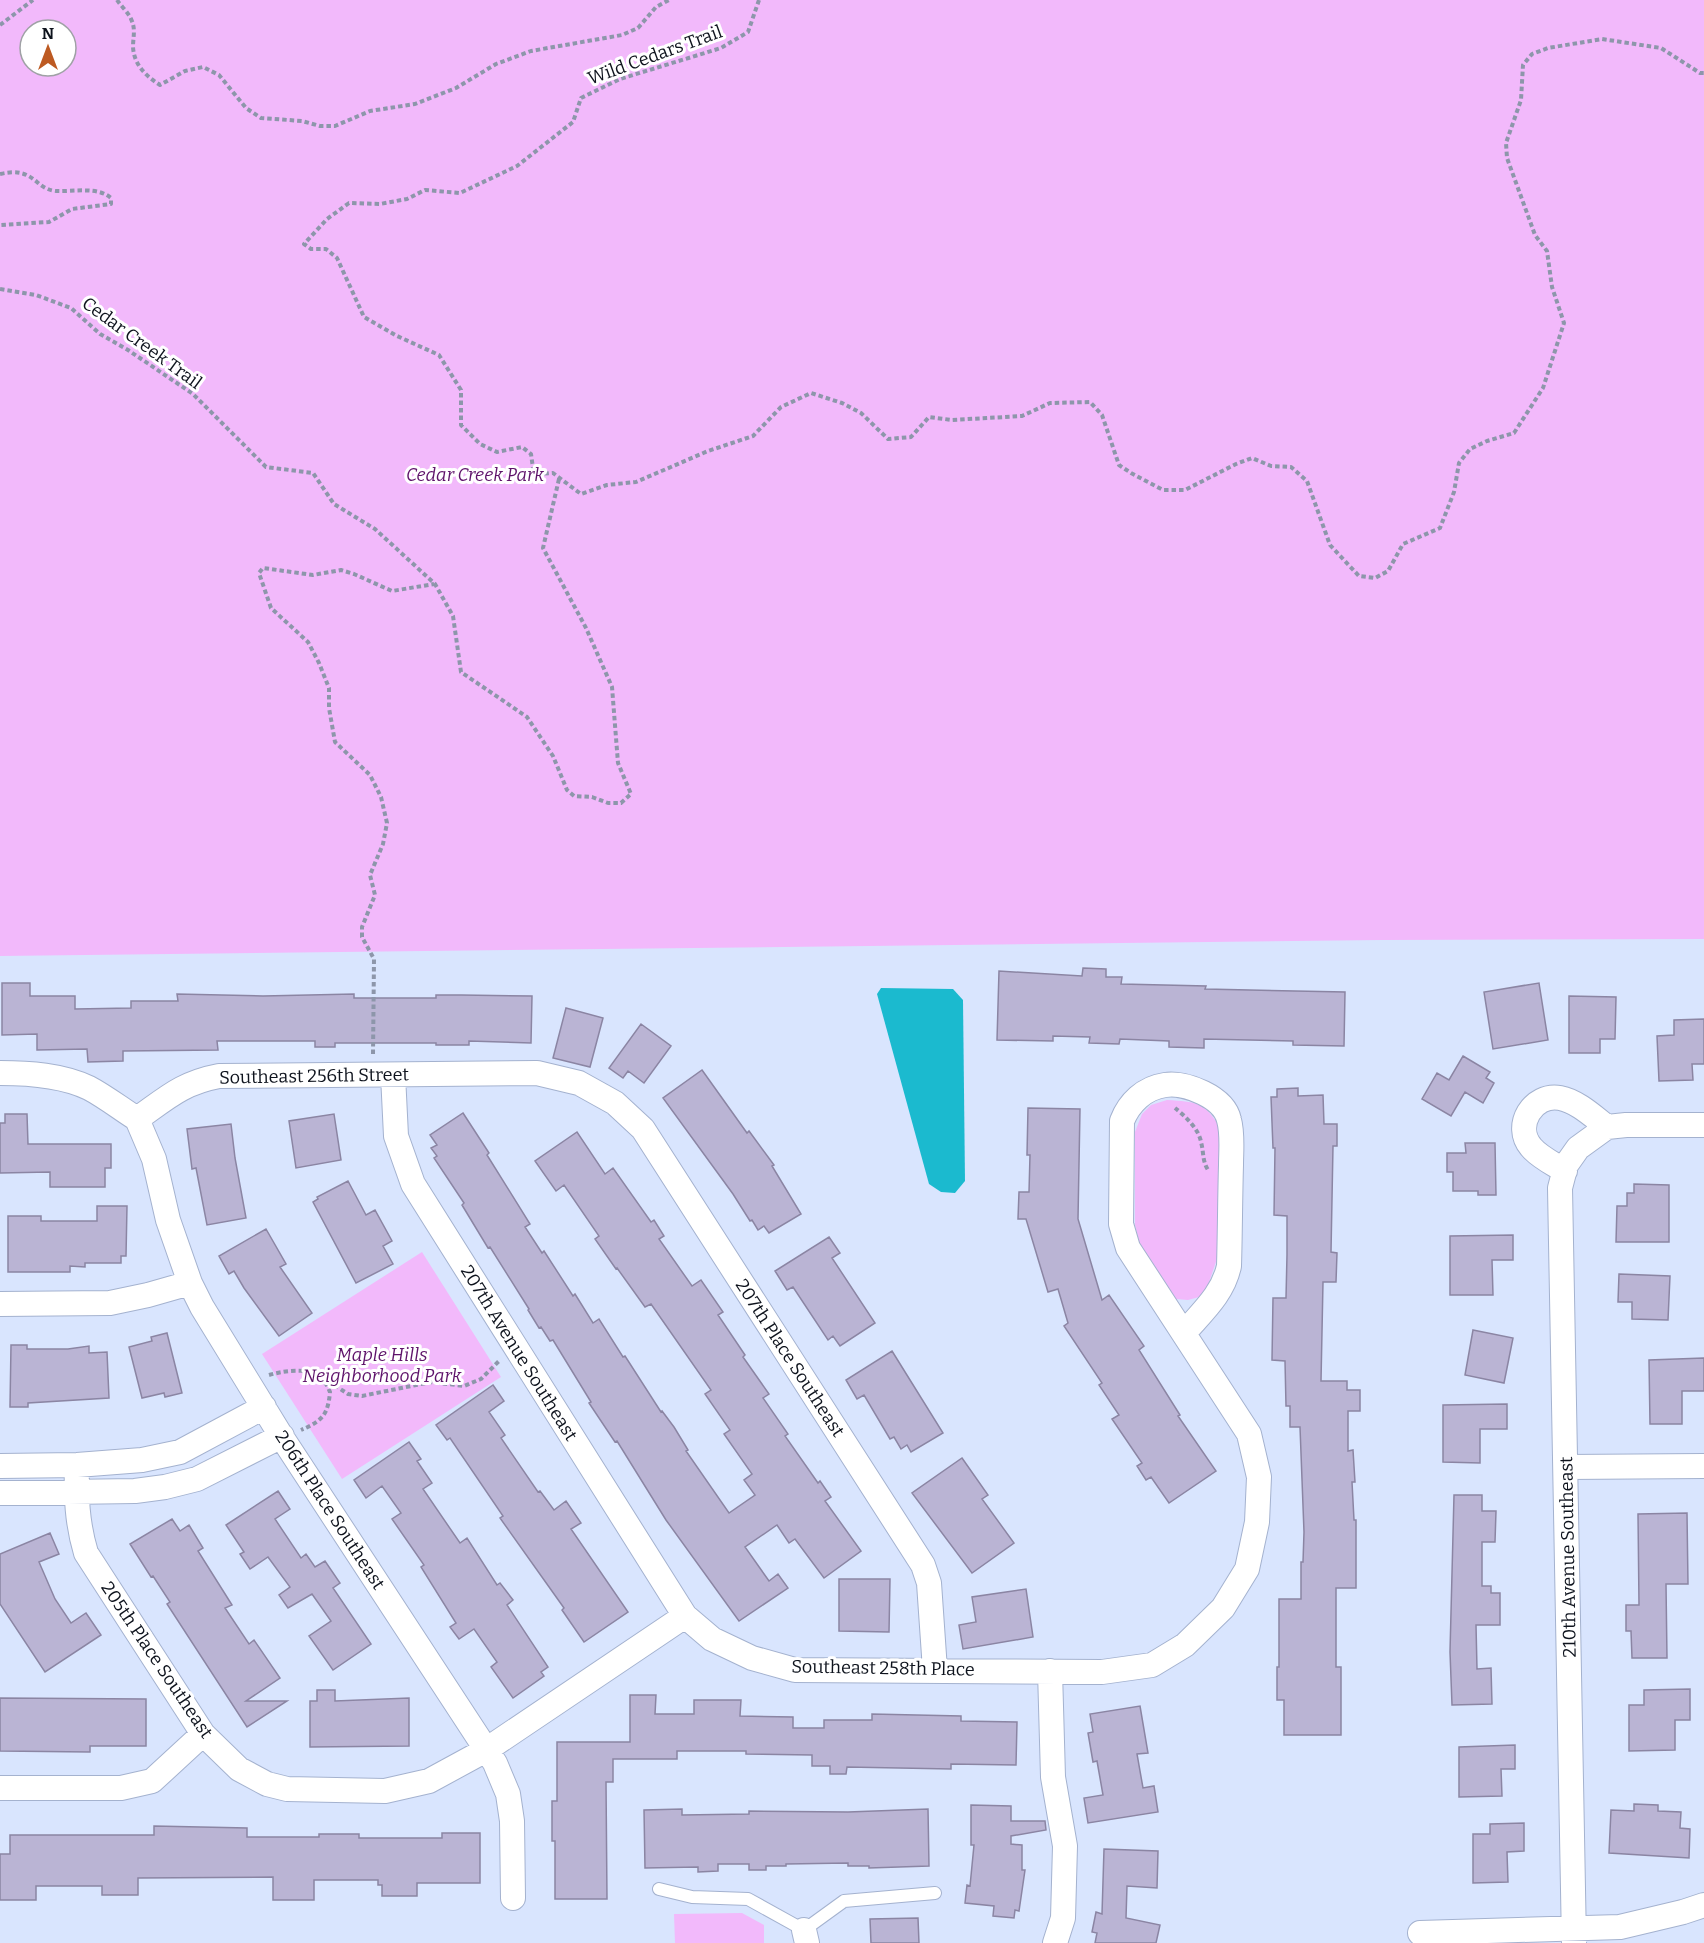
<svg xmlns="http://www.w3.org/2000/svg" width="1704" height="1943" font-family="Bitter,serif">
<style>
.green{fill:#f2b9fb;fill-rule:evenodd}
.water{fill:#1bbacf}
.building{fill:#bab4d4;stroke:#8b85a3;stroke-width:1.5}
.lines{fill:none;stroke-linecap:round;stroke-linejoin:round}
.lane-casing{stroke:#a4b2cf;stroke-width:14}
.street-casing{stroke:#a4b2cf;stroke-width:26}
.path{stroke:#8d96aa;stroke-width:4;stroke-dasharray:4.5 3;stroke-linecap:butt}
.lane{stroke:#fff;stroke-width:12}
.street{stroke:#fff;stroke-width:24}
.labels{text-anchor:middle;stroke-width:6;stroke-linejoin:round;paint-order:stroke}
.street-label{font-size:18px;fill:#0e131d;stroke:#fff}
.park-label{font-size:18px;font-style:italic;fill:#5e126a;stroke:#fff}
</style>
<rect width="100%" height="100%" fill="#d9e5fe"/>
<!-- green -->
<path class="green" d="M0 0H1704V939L1381 940 0 956ZM30 30H66V66H30Z
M1167 1100C1196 1102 1203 1101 1220 1127L1218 1256 1207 1288 1199 1297 1188 1300 1176 1299 1164 1290 1140 1245 1135 1225V1132L1142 1114 1151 1105Z
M422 1252 501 1377 342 1479 262 1354Z
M742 1913 764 1925V1943H675L674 1914Z"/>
<!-- water -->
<path class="water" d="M881 988 953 989 963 1000 965 1181 955 1193 941 1192 929 1184 877 994Z"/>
<!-- building -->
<path class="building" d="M1083 968 1106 969V977H1122L1121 984 1206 986 1205 989 1345 992 1344 1046 1293 1045V1041L1204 1039V1048L1169 1047V1041L1120 1039 1119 1044 1089 1043 1090 1037 1053 1036V1041L997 1040 999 971 1082 976Z
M2 983H30V996H75V1009L131 1008V1001H178L177 994 263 996 354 994V998H436V995H461L532 996 531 1043 469 1041V1045H436V1043H335V1047H315V1041H217L218 1050 123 1051V1061L88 1062 87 1049 37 1050V1034L2 1035Z
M1539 983 1548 1040 1493 1049 1484 992Z
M1569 996 1616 997 1615 1039H1600V1053H1569Z
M566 1008 603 1018 590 1067 553 1058Z
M1704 1019V1064H1692L1693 1080 1659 1081 1657 1036 1674 1035V1020Z
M641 1024 671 1046 644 1083 628 1071 623 1078 609 1068Z
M1463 1056 1490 1072 1486 1078 1494 1083 1483 1103 1465 1092 1451 1116 1422 1099 1437 1073 1449 1080Z
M702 1070 747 1133 749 1131 774 1165 772 1166 801 1214 769 1233 764 1226 758 1230 752 1220 750 1221 733 1194 663 1098Z
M1298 1088V1096L1323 1095 1324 1124H1337V1146H1333L1331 1252 1337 1253 1336 1282H1323L1321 1381H1347V1390H1360V1411H1348V1451L1353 1450 1355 1482H1352L1354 1520H1356V1588H1336V1667H1341V1735H1284V1700H1277V1667H1279V1599H1301V1562H1303L1304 1532 1300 1427H1290V1406H1286L1285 1361 1272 1360 1273 1298H1286L1287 1255V1216L1274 1215 1275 1148H1273L1271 1097H1277V1089Z
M1028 1108 1080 1109 1078 1219 1102 1300 1109 1295 1144 1346 1139 1350 1180 1415 1178 1416 1216 1471 1169 1503 1151 1477 1146 1480 1137 1466 1142 1463 1112 1419 1119 1415 1099 1385 1102 1383 1064 1326 1068 1323 1058 1289 1048 1292 1026 1219H1018L1019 1192H1029L1030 1155H1027Z
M463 1113 489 1153 487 1155 530 1224 525 1227 542 1253 544 1251 573 1296 575 1294 593 1323 599 1319 623 1357 625 1356 661 1412 662 1411 674 1427 688 1450 686 1451 729 1513 755 1495 744 1480 752 1474 724 1434 730 1430 705 1394 711 1390 651 1304 645 1307 617 1268 616 1269 595 1239 599 1236 564 1185 556 1191 535 1161 577 1132 605 1174 613 1168 651 1222 654 1220 664 1236 659 1239 692 1286 701 1280 723 1312 718 1315 745 1355 743 1357 769 1394 763 1398 788 1434 785 1436 818 1483 820 1481 831 1497 825 1501 861 1551 824 1578 795 1539 789 1543 777 1525 745 1547 769 1581 778 1574 788 1588 739 1621 666 1520 617 1441 615 1442 589 1403 591 1402 553 1340 550 1341 541 1327 539 1328 528 1310 529 1309 490 1247 488 1248 462 1205 464 1203 434 1158 437 1156 431 1148 437 1145 430 1135Z
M5 1114H27L28 1144H111V1168H105V1187H50V1172L0 1173V1123H5Z
M334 1114 341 1160 296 1168 289 1121Z
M231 1124 235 1158 246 1218 207 1225 196 1168 192 1169 187 1129Z
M1465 1143H1495L1496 1195H1478V1191H1453V1172H1447V1153H1466Z
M348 1181 366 1215 375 1210 392 1241 383 1246 393 1264 356 1283 313 1202 318 1199 317 1197Z
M1634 1184 1669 1185V1242H1616L1617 1206H1627V1193H1634Z
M97 1206H127L126 1256H121V1263H85V1267L70 1266V1272H8V1216H41V1221H97Z
M266 1229 286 1264 280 1267 312 1313 279 1336 244 1288 234 1271 229 1274 219 1256Z
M1513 1235V1260H1492L1493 1295H1450V1236Z
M829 1237 840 1253 832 1258 875 1323 840 1346 833 1336 828 1340 793 1287 787 1290 775 1271Z
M1619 1274 1670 1276 1668 1320 1632 1319V1302H1618Z
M1473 1330 1513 1338 1504 1383 1465 1375Z
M167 1333 182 1393 165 1397 164 1393 142 1398 129 1347 152 1341 151 1337Z
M11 1345H27V1349H68L89 1346V1353L107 1352 109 1398 28 1403V1407H10Z
M892 1351 943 1433 911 1452 907 1445 901 1449 894 1437 890 1439 864 1395 857 1399 846 1380Z
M1704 1358V1391H1682V1424H1650L1649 1360Z
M493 1385 504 1401 489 1412 505 1435 501 1438 538 1492 540 1491 554 1510 566 1501 581 1523 571 1529 628 1612 584 1642 562 1610 564 1608 500 1518 503 1516 450 1438 447 1440 436 1425Z
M1507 1404V1429H1480V1463L1443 1462V1405Z
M409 1442 421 1459 417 1461 432 1483 423 1489 460 1543 467 1538 497 1585 500 1583 513 1600 507 1605 548 1667 541 1672 544 1676 513 1698 491 1667 497 1662 474 1629 459 1639 450 1627 456 1623 421 1567 424 1565 392 1519 401 1513 382 1486 366 1498 354 1480Z
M962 1458 988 1495 982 1499 1014 1543 972 1573 912 1493Z
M278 1491 290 1509 275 1519 301 1558 306 1554 315 1567 325 1561 340 1583 333 1588 371 1644 333 1670 309 1636 331 1621 312 1594 288 1608 279 1595 290 1587 268 1557 250 1569 240 1554 244 1552 226 1525Z
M1454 1495H1482V1511H1496L1495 1542H1482V1586H1491V1593H1500V1625H1476L1477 1669 1491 1668 1492 1704 1452 1705 1450 1652Z
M1687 1513 1688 1584H1666L1667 1658H1632L1631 1631H1626V1605H1639L1638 1514Z
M172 1519 180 1531 189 1525 203 1548 198 1551 232 1605 225 1608 249 1644 254 1640 280 1678 246 1701H287L247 1727 167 1604 170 1602 153 1576 151 1577 130 1544Z
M50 1533 59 1554 39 1562 55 1599 71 1623 86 1613 101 1635 45 1672 0 1604V1554Z
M839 1579H890L889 1632 839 1631Z
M1026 1589 1033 1637 963 1649 959 1625 976 1622 972 1597Z
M1690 1689V1720H1675V1750L1629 1751V1705H1644V1690Z
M317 1690H335V1701L409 1698V1746L310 1747V1701H317Z
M630 1695H656L655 1714H694V1700H741L740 1716 793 1717V1728H824V1720H872V1714L961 1716V1721L1017 1722 1016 1765 951 1764V1769L847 1767 846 1774H830V1766H812V1755L746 1754V1751H677V1759H613V1782H606L607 1899H555V1841H552V1801H557V1742H630Z
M0 1698 146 1699V1746H90V1752L0 1751Z
M1140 1706 1148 1753 1137 1754 1143 1788 1154 1786 1158 1812 1088 1823 1084 1798 1103 1795 1097 1761 1093 1762 1088 1733 1093 1732 1090 1714Z
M1515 1745V1769H1501L1502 1796 1459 1797V1747Z
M1634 1804 1658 1805V1811L1681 1812 1680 1828 1690 1829 1689 1858 1609 1853 1611 1810 1634 1811Z
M971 1805 1011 1806V1821H1045L1046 1830 1011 1836V1844L1022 1845V1870H1025L1019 1911 1015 1910 1014 1918 993 1916 994 1906 965 1903 967 1885 970 1886 974 1845H971Z
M682 1809V1815L749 1814V1811L848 1812 928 1809 929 1866 869 1868V1866H848V1863L786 1864V1866H766V1870H749V1864H718V1871L698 1872V1867L645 1868 644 1810Z
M1524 1823V1851L1507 1852 1508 1882 1473 1883V1834H1490V1824Z
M154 1826 247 1828V1837H319V1834H359V1838H442V1833H480V1883H417V1896H382V1885H378V1880H314V1900H273V1877L138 1878V1895H102V1886H36V1900H0V1854H10V1835H154Z
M1104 1849 1158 1851 1157 1888 1127 1886 1126 1918 1160 1925 1156 1943H1095L1097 1933 1092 1932 1096 1912 1102 1914Z
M918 1918 919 1943H871L870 1919Z"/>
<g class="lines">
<!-- lane casing -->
<g class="lane-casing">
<path id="lane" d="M659 1889 692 1897 748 1899 804 1930 844 1901 935 1893"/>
</g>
<!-- street casing -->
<g class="street-casing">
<path id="street" d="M0 1073C29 1073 62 1075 89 1088 106 1097 121 1109 137 1119
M393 1075 396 1136 413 1184 685 1616 712 1639 752 1658 795 1670 1102 1672 1152 1665 1185 1645 1223 1608 1247 1569 1257 1522 1259 1477 1249 1434 1128 1248 1121 1224 1122 1121C1129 1103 1144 1088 1165 1085 1186 1082 1224 1097 1229 1120 1233 1134 1231 1151 1231 1165 1230 1199 1230 1233 1229 1266 1223 1294 1202 1312 1184 1333
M137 1119C167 1098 182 1083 219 1076L537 1073 579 1083 615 1103 643 1129 923 1565 929 1583 935 1670
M137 1119 154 1159 168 1220 190 1283 202 1307 283 1439 495 1763 508 1794 512 1821 513 1898
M1565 1171C1554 1164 1539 1157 1531 1147 1513 1126 1533 1093 1560 1098 1577 1101 1594 1117 1607 1127
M0 1304 110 1303 148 1295 190 1283
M77 1465C76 1497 77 1523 86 1553L203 1734 239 1769 267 1784 287 1789 385 1791 429 1781 486 1750 685 1616
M0 1466 77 1465 142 1460 180 1452 264 1407
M1566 1467 1704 1466
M0 1493 135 1491 165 1487 197 1479 282 1436
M1050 1671 1053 1777 1065 1846 1063 1918 1055 1943
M0 1788H121L152 1781 203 1734
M804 1930 807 1943
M1420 1933 1620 1927 1683 1912 1704 1905
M1574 1943 1560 1188 1566 1165 1578 1148 1607 1127 1626 1125H1704"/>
</g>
<!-- path -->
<path class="path" d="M117 0C121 6 128 12 131 19 136 29 133 37 133 47 134 65 146 76 160 85L185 71 203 67 219 75 246 108 261 118 302 121 320 126H335L370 111 415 104 456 88 496 64 531 51 622 35 638 28 656 7 669 0
M759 0 748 32 721 48 620 79 581 98 573 122 517 166 460 193 425 190 407 199 380 204 349 203 327 219 304 244 311 249H326L337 258 364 317 397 336 439 355 461 390V425L480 444 497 452 522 447 531 454 533 468 539 474 553 473 581 494 607 485 636 482 708 451 753 436 781 407 811 393 842 403 861 413 888 439 911 437 929 417 952 420 1022 416 1050 403 1090 402 1102 415 1119 465 1131 473 1163 490H1185L1236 464 1252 458 1271 466 1291 467 1307 481 1330 545 1359 576 1375 578 1388 571 1403 544 1440 528 1454 492 1459 463 1470 449 1487 441 1514 433 1543 388 1564 323 1552 287 1547 251 1535 235 1507 158 1506 143 1521 100 1523 65 1532 54 1548 48 1602 39 1661 48 1700 73H1704
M0 25 33 0
M0 174C35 166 34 189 56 191 73 192 97 186 111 198V204L72 209 49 222 0 225
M0 289 36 295 71 308 100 334 128 350 193 394 266 467 313 473 334 504 375 529 435 584 453 616 461 672 527 717 553 756 567 790 574 796 592 797 608 803H621L631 794 618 763 612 687 586 628 543 548 559 479
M373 1054 374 959 362 937V927L375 895 370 875 383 844 387 823 381 797 370 775 335 742 329 708V688L319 663 308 642 271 608 259 573 263 568 313 575 341 570 354 574 392 591 434 584
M1175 1108C1184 1115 1199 1129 1201 1142 1204 1153 1202 1160 1208 1170
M269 1375C283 1371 311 1366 322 1379 326 1382 328 1388 330 1392 328 1415 322 1421 301 1430
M322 1377 348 1394 362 1396 431 1382 464 1386 481 1379 500 1360"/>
<!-- lane -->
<use href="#lane" class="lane"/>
<!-- street -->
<use href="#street" class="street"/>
</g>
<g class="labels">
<!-- street labels -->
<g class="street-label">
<text transform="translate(655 55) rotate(-20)" y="6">Wild Cedars Trail</text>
<text transform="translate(142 343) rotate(36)" y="6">Cedar Creek Trail</text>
<text transform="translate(314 1076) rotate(-1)" y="6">Southeast 256th Street</text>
<text transform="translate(519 1353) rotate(58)" y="6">207th Avenue Southeast</text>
<text transform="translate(790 1358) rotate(57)" y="6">207th Place Southeast</text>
<text transform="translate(330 1510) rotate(57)" y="6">206th Place Southeast</text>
<text transform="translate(1568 1557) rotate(-91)" y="6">210th Avenue Southeast</text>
<text transform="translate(157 1660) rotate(56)" y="6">205th Place Southeast</text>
<text transform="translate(883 1668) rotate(1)" y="6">Southeast 258th Place</text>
</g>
<!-- park labels -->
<g class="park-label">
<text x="475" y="481">Cedar Creek Park</text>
<text x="382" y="1361">Maple Hills<tspan x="382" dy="21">Neighborhood Park</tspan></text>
</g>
</g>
<!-- north arrow -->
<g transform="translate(48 48)"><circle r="28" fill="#ffffff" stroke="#9fa1a5" stroke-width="1.5"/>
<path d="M0-4.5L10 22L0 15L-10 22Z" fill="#bd5a22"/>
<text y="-9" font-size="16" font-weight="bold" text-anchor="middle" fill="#0e131d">N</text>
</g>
</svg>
